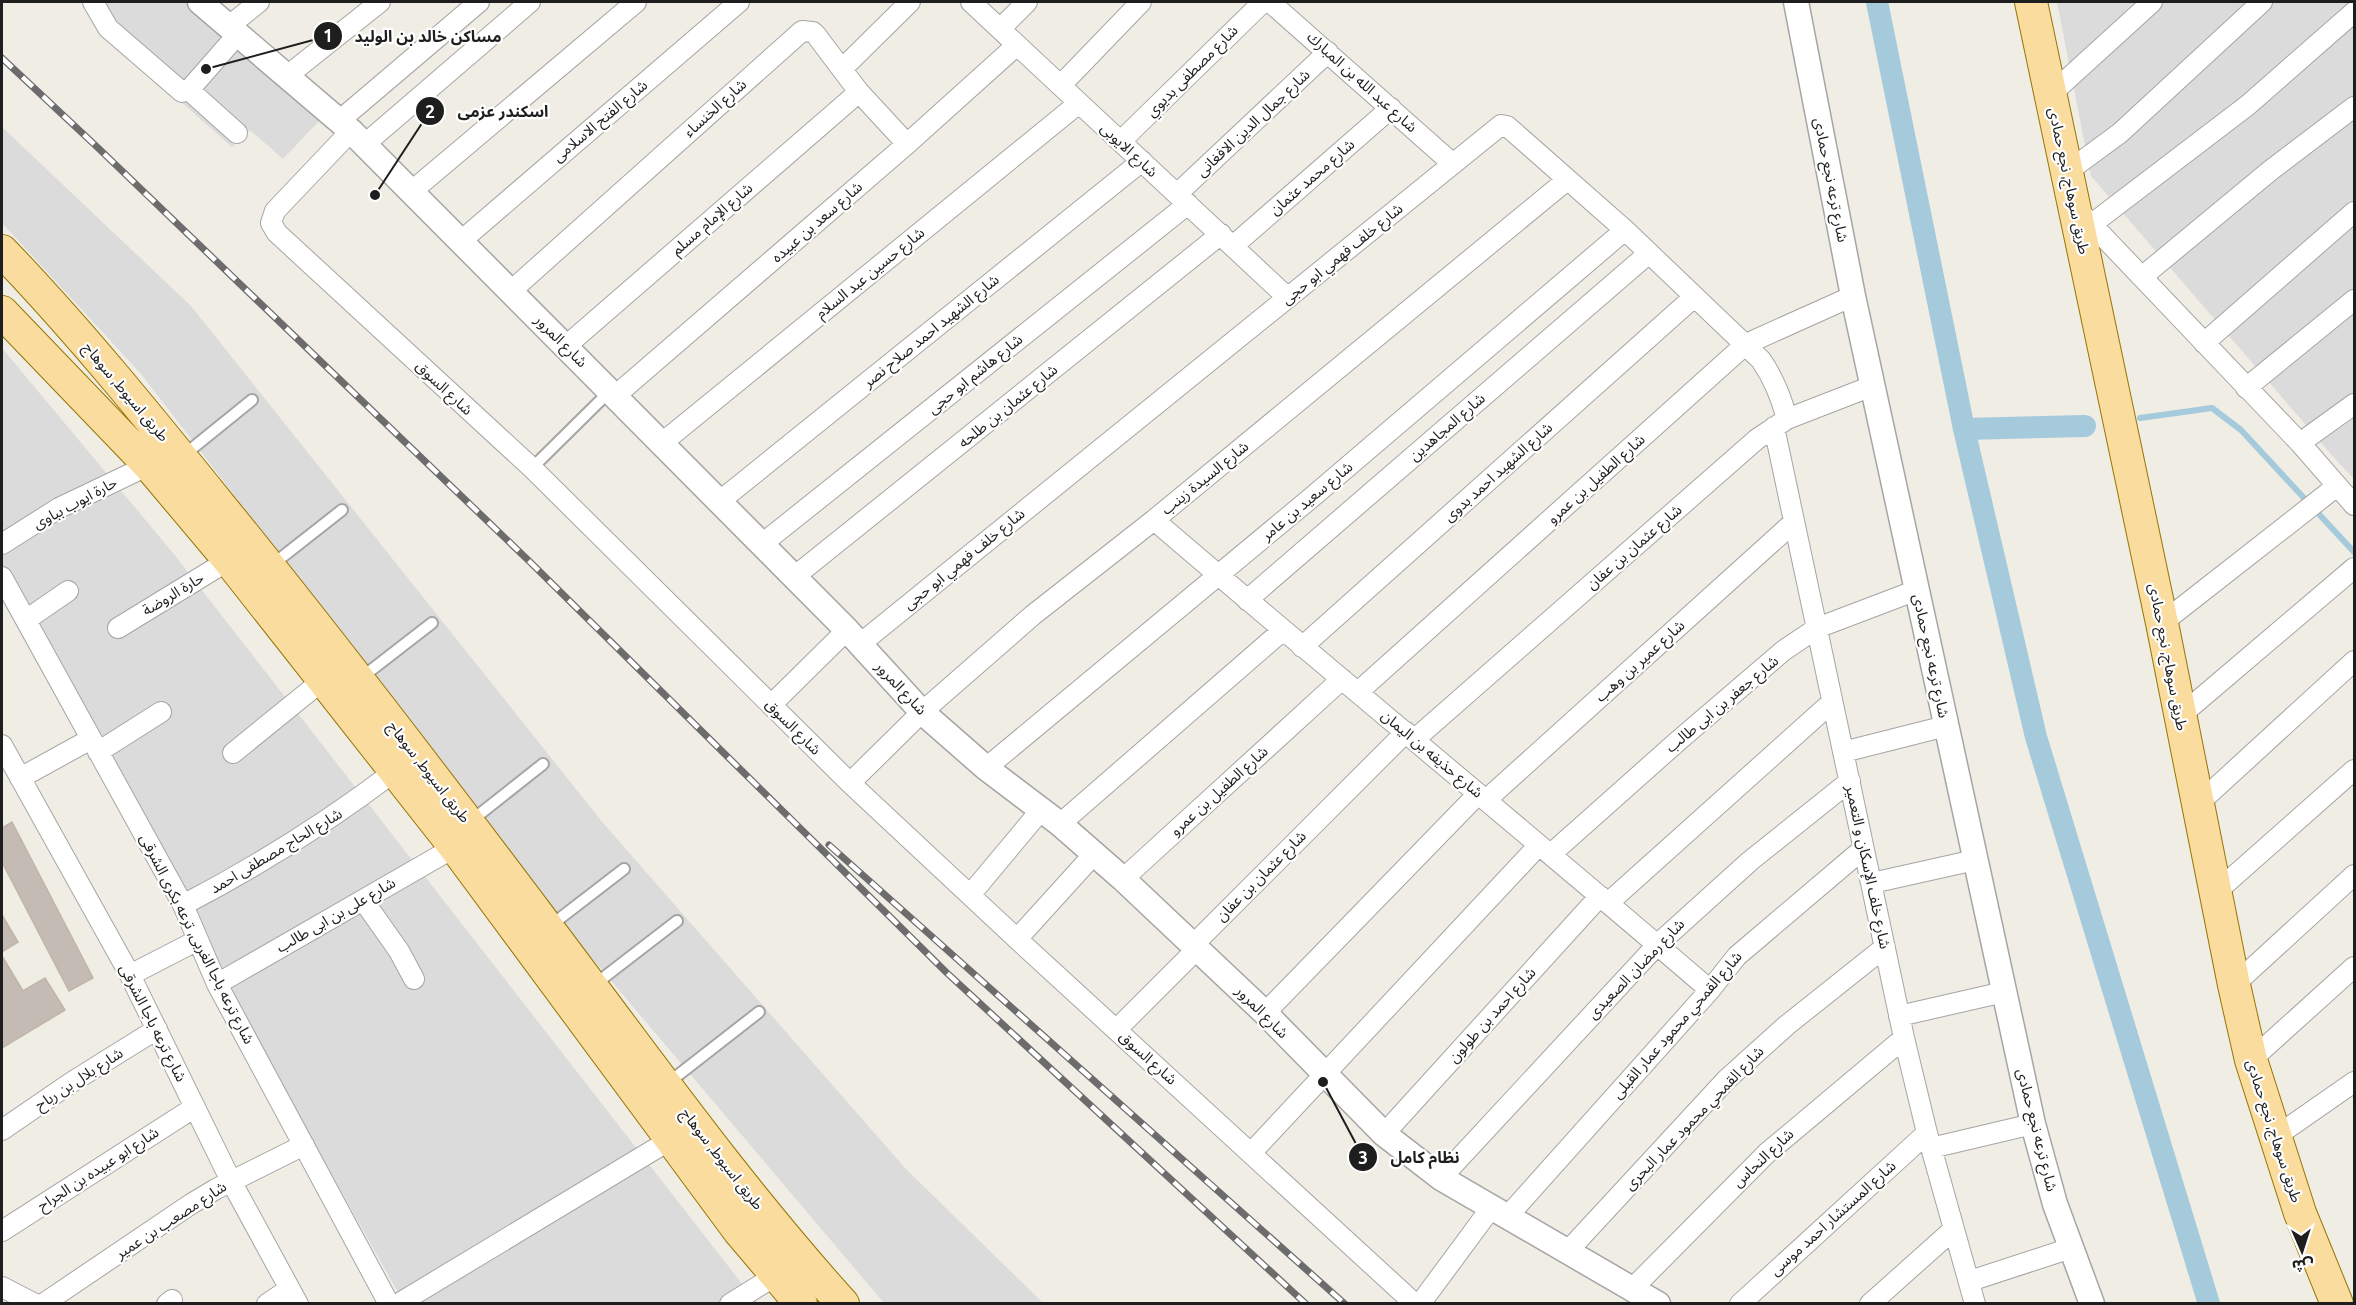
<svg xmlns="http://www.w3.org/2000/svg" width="2356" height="1305" font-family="Ubuntu,'Noto Sans Arabic',sans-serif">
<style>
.residential{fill:#dcdbdb}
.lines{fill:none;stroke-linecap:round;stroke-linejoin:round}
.stream{stroke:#a5cadc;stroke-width:6}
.canal{stroke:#a5cadc;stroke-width:22}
.building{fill:#c4bcb4;stroke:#c0b5a7;stroke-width:1.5}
.service-casing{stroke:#a5a5a5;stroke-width:14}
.minor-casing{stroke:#a5a5a5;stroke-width:22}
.tertiary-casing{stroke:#a5a5a5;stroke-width:27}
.primary-casing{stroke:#967502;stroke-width:34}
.service{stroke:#fff;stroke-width:10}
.minor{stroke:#fff;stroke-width:20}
.tertiary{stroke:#fff;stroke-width:24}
.primary{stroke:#fadc9e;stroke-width:32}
.rail-casing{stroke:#6c6c6c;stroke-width:7}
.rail{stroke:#fff;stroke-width:4.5;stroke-dasharray:14;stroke-linecap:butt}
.labels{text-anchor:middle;stroke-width:4.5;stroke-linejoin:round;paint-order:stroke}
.street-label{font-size:15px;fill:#1e1e1e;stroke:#fff}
.leader{fill:none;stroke:#1e1e1e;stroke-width:2}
.callout-dot{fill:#1e1e1e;stroke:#fff;stroke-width:2}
.mark-label{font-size:18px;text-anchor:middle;font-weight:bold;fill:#fff}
.callout-label{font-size:16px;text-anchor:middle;font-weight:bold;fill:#1e1e1e;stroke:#fff;stroke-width:4.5;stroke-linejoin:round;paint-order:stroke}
</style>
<rect width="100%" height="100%" fill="#efede4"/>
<!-- residential -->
<path class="residential" d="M85 2H188L322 118 283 159 250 130 232 147 179 100Z
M2057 2H2354V479L2336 460 2091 176Z
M2 127 191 306 603 823 906 1169 1043 1303H884L563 924 142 375 2 223Z
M2 348 173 553 757 1303H404L210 958 2 568Z"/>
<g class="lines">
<!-- stream -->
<path class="stream" d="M2140 418 2212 408 2241 430 2354 552"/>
<!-- canal -->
<path class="canal" d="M1877 2 1964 429 2036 737 2209 1304
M1964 429 2085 426"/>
</g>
<!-- building -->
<path class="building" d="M12 822 93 978 69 991 2 862V828Z
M2 915 18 942 2 952Z
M2 956 23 991 45 978 65 1010 2 1048Z"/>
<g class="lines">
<!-- service casing -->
<g class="service-casing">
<path id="service" d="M184 455 252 400
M532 468 610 391
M272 565 342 510
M361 678 432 623
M471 821 543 764
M550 926 624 869
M594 985 677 921
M668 1083 759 1012"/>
</g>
<!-- minor casing -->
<g class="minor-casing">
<path id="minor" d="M93 2 108 28 182 92 189 90 238 34
M971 2 1288 298
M1270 2 1453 164
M229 26 259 2
M1000 29 1027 2
M842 69 910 2
M287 76 380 2
M1061 85 1141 2
M189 90 237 133
M2051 94 2152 2
M339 121 479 2
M351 131 275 211 271 223 277 233 532 468 850 783 1017 939 1415 1304
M1121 141 1263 2
M365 144 530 2
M2067 172 2120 133 2262 2
M412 191 636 2
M1177 194 1328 52
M2077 209 2300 443 2354 505
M2092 224 2248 105 2354 12
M461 241 739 2
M1233 246 1391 108
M2143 276 2271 170 2354 107
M511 291 802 31 813 32 816 35 859 92 907 144
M2204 343 2354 212
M566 346 859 92
M2246 388 2354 300
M615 396 907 144 1017 45
M1774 427 1904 1038 1927 1133 1975 1304
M662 443 1079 103
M2300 443 2354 404
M720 501 1142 161
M1154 520C1338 678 1526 832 1710 990
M2 544 59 508 149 465
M762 544 1188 204
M2 577 183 905 217 984 389 1304
M794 577 1221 234
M1247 600 1648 254
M26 620 68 591
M2162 623 2337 486
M118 628 229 560
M860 644 1501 125 1507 126 1625 230 1761 360C1774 379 1781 396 1787 419
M1302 647 1694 297
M1358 692 1746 344 1853 296
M771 705 847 630
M2180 716 2354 568
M1415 739 1757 439 1787 419 1872 386
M2 745 130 975 231 1181 298 1304
M98 752 161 712
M1843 752 1946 726
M233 753 323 680
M986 768 1311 498 1625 230
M20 778 91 739
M850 783 922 712 1033 615 1154 520 1567 180
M1486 800 1794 522
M2198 804 2354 661
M1060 824 1282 631
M1551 854 1678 741 1783 651 1817 628 1917 590
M1123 879 1342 679
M1872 883 1975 860
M2215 893 2354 770
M970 895 1041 810
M363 900 399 951 414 979
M1608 903 1831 703
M183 905C258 866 328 822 395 771
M1017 939 1095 853
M1193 945 1406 732
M130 975 198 940
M217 984 455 847
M2234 985 2354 875
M1265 1013 1478 794
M1899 1016 2004 992
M1116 1030 1197 949
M2251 1060 2354 967
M2 1130 72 1082 157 1029
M1384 1134 1600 896
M2275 1137 2354 1082
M1931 1148 2033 1124
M1251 1153 1539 845
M1441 1178 1657 945 1750 861 1850 781
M1507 1217 1710 990 1737 956 1863 849
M2 1231 195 1107
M1567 1252 1726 1080 1787 1025 1885 947
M1970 1281 2071 1248
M2 1287 35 1304
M1632 1289 1767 1153 1904 1038
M43 1304 191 1204 216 1189 304 1145
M167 1304 172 1300
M267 1304 289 1289
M398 1304 670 1140
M730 1304 775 1276
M1420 1304 1491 1208
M1740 1304 1927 1133
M1870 1304 1954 1229"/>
</g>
<!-- tertiary casing -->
<g class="tertiary-casing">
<path id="tertiary" d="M200 2 351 131 847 630 922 712 986 768 1060 824 1123 879 1265 1013 1384 1134 1441 1178 1658 1304
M1796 2 1853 296 2033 1124 2055 1204 2092 1304"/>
</g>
<!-- primary casing -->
<g class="primary-casing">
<path id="primary" d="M2031 2 2162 623 2234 985 2251 1060 2300 1213 2337 1304
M2 251C80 332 151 420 222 508 339 652 451 799 562 947 653 1068 741 1191 843 1304
M2 312 149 465 229 560 455 847 739 1231 801 1304"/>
</g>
<!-- service -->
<use href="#service" class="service"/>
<!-- minor -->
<use href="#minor" class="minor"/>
<!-- tertiary -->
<use href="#tertiary" class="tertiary"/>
<!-- primary -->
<use href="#primary" class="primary"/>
<!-- rail casing -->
<g class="rail-casing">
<path id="rail" d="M2 58 95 145 528 560 947 973 1306 1304
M829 845 1345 1304"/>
</g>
<!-- rail -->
<use href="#rail" class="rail"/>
</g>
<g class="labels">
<!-- street labels -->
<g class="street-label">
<text transform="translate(1192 71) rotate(-45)" y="5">شارع مصطفى بديوي</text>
<text transform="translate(1362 82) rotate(42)" y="5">شارع عبد الله بن المبارك</text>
<text transform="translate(715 108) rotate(-42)" y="5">شارع الخنساء</text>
<text transform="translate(600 121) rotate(-40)" y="5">شارع الفتح الاسلامى</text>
<text transform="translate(1253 123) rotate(-43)" y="5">شارع جمال الدين الافغانى</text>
<text transform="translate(1129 150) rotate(43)" y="5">شارع الايوبى</text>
<text transform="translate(1312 177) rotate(-41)" y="5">شارع محمد عثمان</text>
<text transform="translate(1831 180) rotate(79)" y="5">شارع ترعه نجع حمادى</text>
<text transform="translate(2069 181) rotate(78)" y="5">طريق سوهاج, نجع حمادى</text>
<text transform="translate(712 219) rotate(-41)" y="5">شارع الإمام مسلم</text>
<text transform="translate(817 222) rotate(-41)" y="5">شارع سعد بن عبيده</text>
<text transform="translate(1342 254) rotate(-39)" y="5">شارع خلف فهمي ابو حجى</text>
<text transform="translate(870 273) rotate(-39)" y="5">شارع حسين عبد السلام</text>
<text transform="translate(931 331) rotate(-39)" y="5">شارع الشهيد احمد صلاح نصر</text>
<text transform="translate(561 341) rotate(45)" y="5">شارع المرور</text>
<text transform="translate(975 374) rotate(-39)" y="5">شارع هاشم ابو حجى</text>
<text transform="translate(444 388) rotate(43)" y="5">شارع السوق</text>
<text transform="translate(126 392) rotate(50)" y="5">طريق اسيوط, سوهاج</text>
<text transform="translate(1008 406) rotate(-39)" y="5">شارع عثمان بن طلحه</text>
<text transform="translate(1447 427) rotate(-41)" y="5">شارع المجاهدين</text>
<text transform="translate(1498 472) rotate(-42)" y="5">شارع الشهيد احمد بدوى</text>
<text transform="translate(1205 478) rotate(-39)" y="5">شارع السيدة زينب</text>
<text transform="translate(1596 479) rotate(-42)" y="5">شارع الطفيل بن عمرو</text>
<text transform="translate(1307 501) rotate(-40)" y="5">شارع سعيد بن عامر</text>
<text transform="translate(75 503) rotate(-28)" y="5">حارة ايوب بباوى</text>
<text transform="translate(1634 547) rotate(-41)" y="5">شارع عثمان بن عفان</text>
<text transform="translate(964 559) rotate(-39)" y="5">شارع خلف فهمي ابو حجى</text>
<text transform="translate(173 594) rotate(-31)" y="5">حارة الروضة</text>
<text transform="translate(1931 656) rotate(78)" y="5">شارع ترعه نجع حمادى</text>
<text transform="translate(2168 657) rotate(79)" y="5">طريق سوهاج, نجع حمادى</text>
<text transform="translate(1640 661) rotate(-42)" y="5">شارع عمير بن وهب</text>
<text transform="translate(901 688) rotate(47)" y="5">شارع المرور</text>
<text transform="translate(1722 704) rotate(-40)" y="5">شارع جعفر بن ابى طالب</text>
<text transform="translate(793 727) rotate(45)" y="5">شارع السوق</text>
<text transform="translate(1432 754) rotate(40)" y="5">شارع حذيفه بن اليمان</text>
<text transform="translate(429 772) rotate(52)" y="5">طريق اسيوط, سوهاج</text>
<text transform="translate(1219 791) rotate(-42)" y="5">شارع الطفيل بن عمرو</text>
<text transform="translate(276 851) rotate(-31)" y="5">شارع الحاج مصطفى احمد</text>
<text transform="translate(1868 867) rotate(78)" y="5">شارع خلف الإسكان و التعمير</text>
<text transform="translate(1261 876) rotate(-45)" y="5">شارع عثمان بن عفان</text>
<text transform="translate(336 915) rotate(-30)" y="5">شارع على بن ابى طالب</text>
<text transform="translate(197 939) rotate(63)" y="5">شارع ترعه باجا الغربى, ترعه بكرى الشرقى</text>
<text transform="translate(1636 969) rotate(-46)" y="5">شارع رمضان الصعيدى</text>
<text transform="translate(1262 1012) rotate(45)" y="5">شارع المرور</text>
<text transform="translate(1492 1015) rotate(-48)" y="5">شارع احمد بن طولون</text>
<text transform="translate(153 1023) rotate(63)" y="5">شارع ترعه باجا الشرقى</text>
<text transform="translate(1677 1025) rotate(-49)" y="5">شارع القمحي محمود عمار القبلى</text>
<text transform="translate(1148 1058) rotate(42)" y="5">شارع السوق</text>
<text transform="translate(79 1079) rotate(-33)" y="5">شارع بلال بن رباح</text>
<text transform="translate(1694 1118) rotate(-46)" y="5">شارع القمحي محمود عمار البحرى</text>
<text transform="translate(2037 1130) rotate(76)" y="5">شارع ترعه نجع حمادى</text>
<text transform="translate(2274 1131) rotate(72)" y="5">طريق سوهاج, نجع حمادى</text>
<text transform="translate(1763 1158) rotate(-43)" y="5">شارع النحاس</text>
<text transform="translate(722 1159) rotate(52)" y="5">طريق اسيوط, سوهاج</text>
<text transform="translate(98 1169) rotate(-33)" y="5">شارع ابو عبيده بن الجراح</text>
<text transform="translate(1833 1218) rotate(-42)" y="5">شارع المستشار احمد موسى</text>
<text transform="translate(171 1220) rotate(-33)" y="5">شارع مصعب بن عمير</text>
</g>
</g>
<!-- callouts -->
<path class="leader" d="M206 69L328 36M375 195L430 111M1323 1082L1363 1157"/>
<g class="callout-dot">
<circle cx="206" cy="69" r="6"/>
<circle cx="375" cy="195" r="6"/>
<circle cx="1323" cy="1082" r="6"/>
<circle cx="328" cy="36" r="15"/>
<circle cx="430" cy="111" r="15"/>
<circle cx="1363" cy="1157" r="15"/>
</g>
<g class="mark-label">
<text x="328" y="42">1</text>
<text x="430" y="118">2</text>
<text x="1363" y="1164">3</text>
</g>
<g class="callout-label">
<text x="428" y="42">مساكن خالد بن الوليد</text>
<text x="503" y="117">اسكندر عزمى</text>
<text x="1425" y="1163">نظام كامل</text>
</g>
<!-- border -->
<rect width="2356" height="1305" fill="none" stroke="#1e1e1e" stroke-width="6"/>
<!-- north arrow -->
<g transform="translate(2302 1251) rotate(177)" stroke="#ffffff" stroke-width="4.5" paint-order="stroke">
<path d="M0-4.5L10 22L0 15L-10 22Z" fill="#1e1e1e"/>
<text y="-9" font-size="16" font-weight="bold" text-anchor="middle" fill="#1e1e1e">ش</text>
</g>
</svg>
